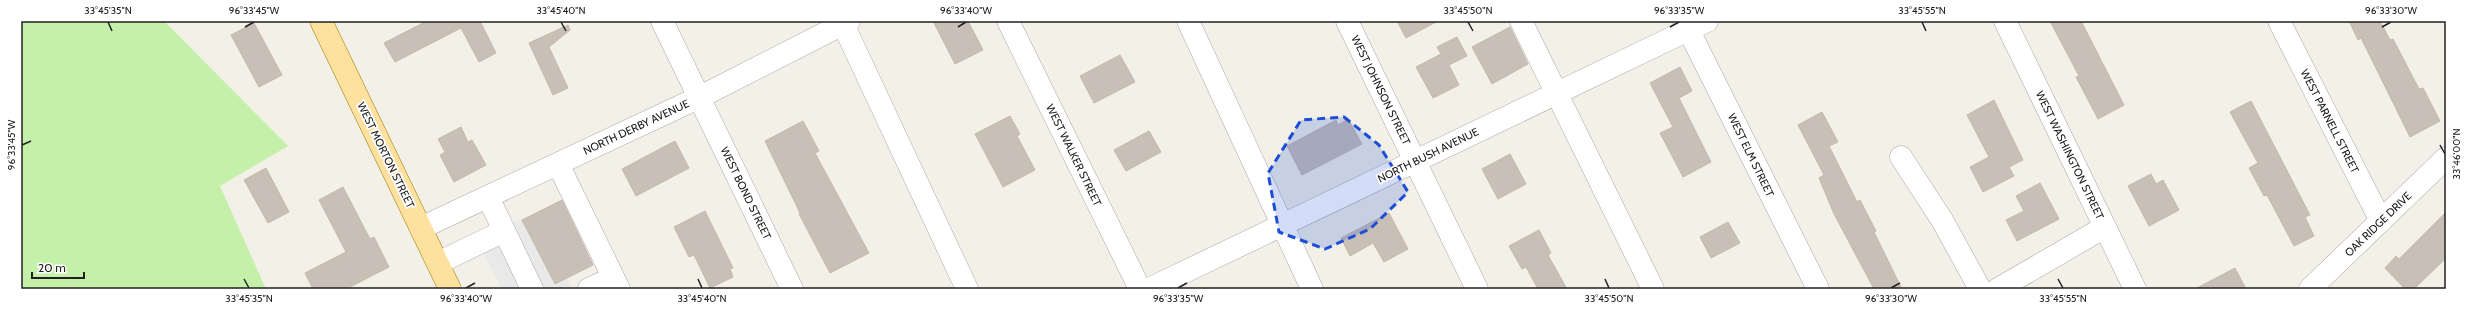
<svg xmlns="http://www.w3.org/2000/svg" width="2467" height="310" font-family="Cabin,sans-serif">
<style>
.grass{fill:#c4f0a9}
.parking{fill:#e9e9e9}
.building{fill:#c8bfb6;stroke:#c6b8a8}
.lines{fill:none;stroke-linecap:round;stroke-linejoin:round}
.minor-casing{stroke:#a8a8a8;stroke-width:23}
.major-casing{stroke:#9e7d00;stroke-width:23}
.minor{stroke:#fff;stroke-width:22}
.major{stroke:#ffe19f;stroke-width:22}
.marked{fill:#1d4ed8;fill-opacity:0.2;stroke:#1d4ed8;stroke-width:3;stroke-dasharray:8 5;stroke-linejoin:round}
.ticks{fill:none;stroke:#212121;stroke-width:1.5}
.labels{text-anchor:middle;stroke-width:3.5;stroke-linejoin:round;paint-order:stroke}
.street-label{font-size:11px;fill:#212121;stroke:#fff}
.neatline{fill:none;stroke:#212121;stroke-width:1.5}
.ticks-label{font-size:10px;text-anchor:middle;fill:#212121}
</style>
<rect width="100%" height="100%" fill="#f2f0e7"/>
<!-- grass -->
<path class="grass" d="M21 21H164L288 146 220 186 266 289H21Z"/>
<!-- parking -->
<path class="parking" d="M499 203 509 225 522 218 555 284 567 278 573 289H502L483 252 461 263 460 268 448 243H456L490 227 488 218 482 213Z"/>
<!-- building -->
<path class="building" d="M427 21H480L496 53 479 62 461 28 395 62 384 43Z
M933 21H968L983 50 955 64Z
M1397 21H1438L1406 38Z
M2050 21H2081L2124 105 2098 119 2076 77 2079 76Z
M2349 21H2380L2390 40 2393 39 2419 89 2423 88 2440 121 2410 137 2361 38 2358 40Z
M254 23 282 75 259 87 231 35Z
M568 25 570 30 549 47 568 88 553 95 529 43Z
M1510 27 1528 64 1492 84 1472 47Z
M1457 37 1467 56 1449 65 1459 85 1433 98 1416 67 1441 54 1437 47Z
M1120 55 1135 82 1094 103 1080 76Z
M1680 67 1692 91 1679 98 1711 162 1683 177 1660 133 1673 127 1650 83Z
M1994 100 2023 160 2009 167 2014 176 1983 192 1970 167 1989 157 1967 115Z
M2251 101 2310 215 2305 217 2314 236 2294 246 2267 195 2264 196 2249 168 2258 163 2230 112Z
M1822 112 1838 142 1829 146 1857 202 1860 200 1876 231 1874 232 1902 289H1874L1834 214 1819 178 1824 175 1798 125Z
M1010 116 1020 134 1017 136 1035 170 1003 187 975 134Z
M1348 119 1362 144 1302 175 1287 146 1336 120 1338 125Z
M803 121 819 151 815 153 869 253 830 273 799 214 800 213 765 141Z
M461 127 468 142 472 140 486 165 454 182 440 155 445 152 438 139Z
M1149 131 1161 152 1126 171 1114 150Z
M675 141 689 168 636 196 622 169Z
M1510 154 1526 184 1498 199 1482 169Z
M266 168 289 212 268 223 244 180Z
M2151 174 2156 184 2163 180 2179 210 2149 226 2128 186Z
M2040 183 2059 219 2017 241 2006 220 2024 211 2016 196Z
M343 187 370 239 374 237 389 267 346 289H313L305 273 346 252 319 200Z
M562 200 593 265 555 284 522 220Z
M705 211 733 268 730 269 733 277 710 288 694 255 689 257 674 227Z
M2446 212V258L2414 289H2405L2385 268 2396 256 2399 259Z
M1389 213 1408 249 1384 262 1373 243 1350 256 1341 238Z
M1728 222 1740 243 1711 258 1700 237Z
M1539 230 1551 253 1548 255 1567 289H1538L1526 267 1522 269 1509 246Z
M2235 268 2246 289H2195Z"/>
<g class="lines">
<!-- minor casing -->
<g class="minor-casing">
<path id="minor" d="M662 21 792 289
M1008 21 1140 289
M1188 21 1312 289
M1347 21 1477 289
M1521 21 1653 289
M1684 21 1818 289
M2005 21 2135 289
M2279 21 2381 221
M843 24 967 289
M1901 157 1942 220 1980 289
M558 164 619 289
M488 197 532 289
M421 228 700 97 849 21
M438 263 504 231
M589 289 604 282
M1149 289 1707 21
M1998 289 2105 227
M2310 289 2446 158"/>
</g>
<!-- major casing -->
<g class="major-casing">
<path id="major" d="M321 21 450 289"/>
</g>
<!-- minor -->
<use href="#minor" class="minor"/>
<!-- major -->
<use href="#major" class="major"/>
</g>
<!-- marked area -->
<path class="marked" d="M1344 117 1379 145 1408 192 1370 229 1325 249 1279 232 1268 173 1301 120Z"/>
<!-- ticks -->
<path class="ticks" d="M108 22 112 31M561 22 566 31M1468 22 1473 31M1922 22 1926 31M245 27 254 22M958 27 966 22M1670 27 1679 22M2382 27 2391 22M22 145 31 141M2440 145 2445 154M244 279 249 288M698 279 702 288M1605 279 1609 288M2058 279 2063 288M466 288 475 283M1178 288 1187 283M1891 288 1900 283"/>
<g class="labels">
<!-- street labels -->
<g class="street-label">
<text transform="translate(1381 90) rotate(64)" y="4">WEST JOHNSON STREET</text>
<text transform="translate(2330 121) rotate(63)" y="4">WEST PARNELL STREET</text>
<text transform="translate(636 127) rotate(-25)" y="4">NORTH DERBY AVENUE</text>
<text transform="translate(386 155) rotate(64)" y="4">WEST MORTON STREET</text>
<text transform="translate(1074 155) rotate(64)" y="4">WEST WALKER STREET</text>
<text transform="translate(1428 155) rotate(-26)" y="4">NORTH BUSH AVENUE</text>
<text transform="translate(1751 155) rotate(64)" y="4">WEST ELM STREET</text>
<text transform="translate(2070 155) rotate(64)" y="4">WEST WASHINGTON STREET</text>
<text transform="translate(746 193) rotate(64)" y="4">WEST BOND STREET</text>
<text transform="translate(2378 224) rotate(-44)" y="4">OAK RIDGE DRIVE</text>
</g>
</g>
<!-- border -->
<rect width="2467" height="310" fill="none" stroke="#ffffff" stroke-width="44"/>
<!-- scale -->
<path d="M32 272v6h52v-6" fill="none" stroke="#212121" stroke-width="2"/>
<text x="38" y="272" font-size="12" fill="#212121" stroke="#ffffff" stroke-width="3" paint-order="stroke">20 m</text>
<rect x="22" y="22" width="2423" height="266" class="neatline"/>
<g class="ticks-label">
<text x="108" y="14">33°45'35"N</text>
<text x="254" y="14">96°33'45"W</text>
<text x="561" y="14">33°45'40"N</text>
<text x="966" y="14">96°33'40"W</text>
<text x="1468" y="14">33°45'50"N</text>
<text x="1679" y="14">96°33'35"W</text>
<text x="1922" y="14">33°45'55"N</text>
<text x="2391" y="14">96°33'30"W</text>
<text transform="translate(11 145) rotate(-90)" y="4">96°33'45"W</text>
<text transform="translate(2456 154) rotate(-90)" y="4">33°46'00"N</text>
<text x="249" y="302">33°45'35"N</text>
<text x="466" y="302">96°33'40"W</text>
<text x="702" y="302">33°45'40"N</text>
<text x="1178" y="302">96°33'35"W</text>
<text x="1609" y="302">33°45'50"N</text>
<text x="1891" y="302">96°33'30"W</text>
<text x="2063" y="302">33°45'55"N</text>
</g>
</svg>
